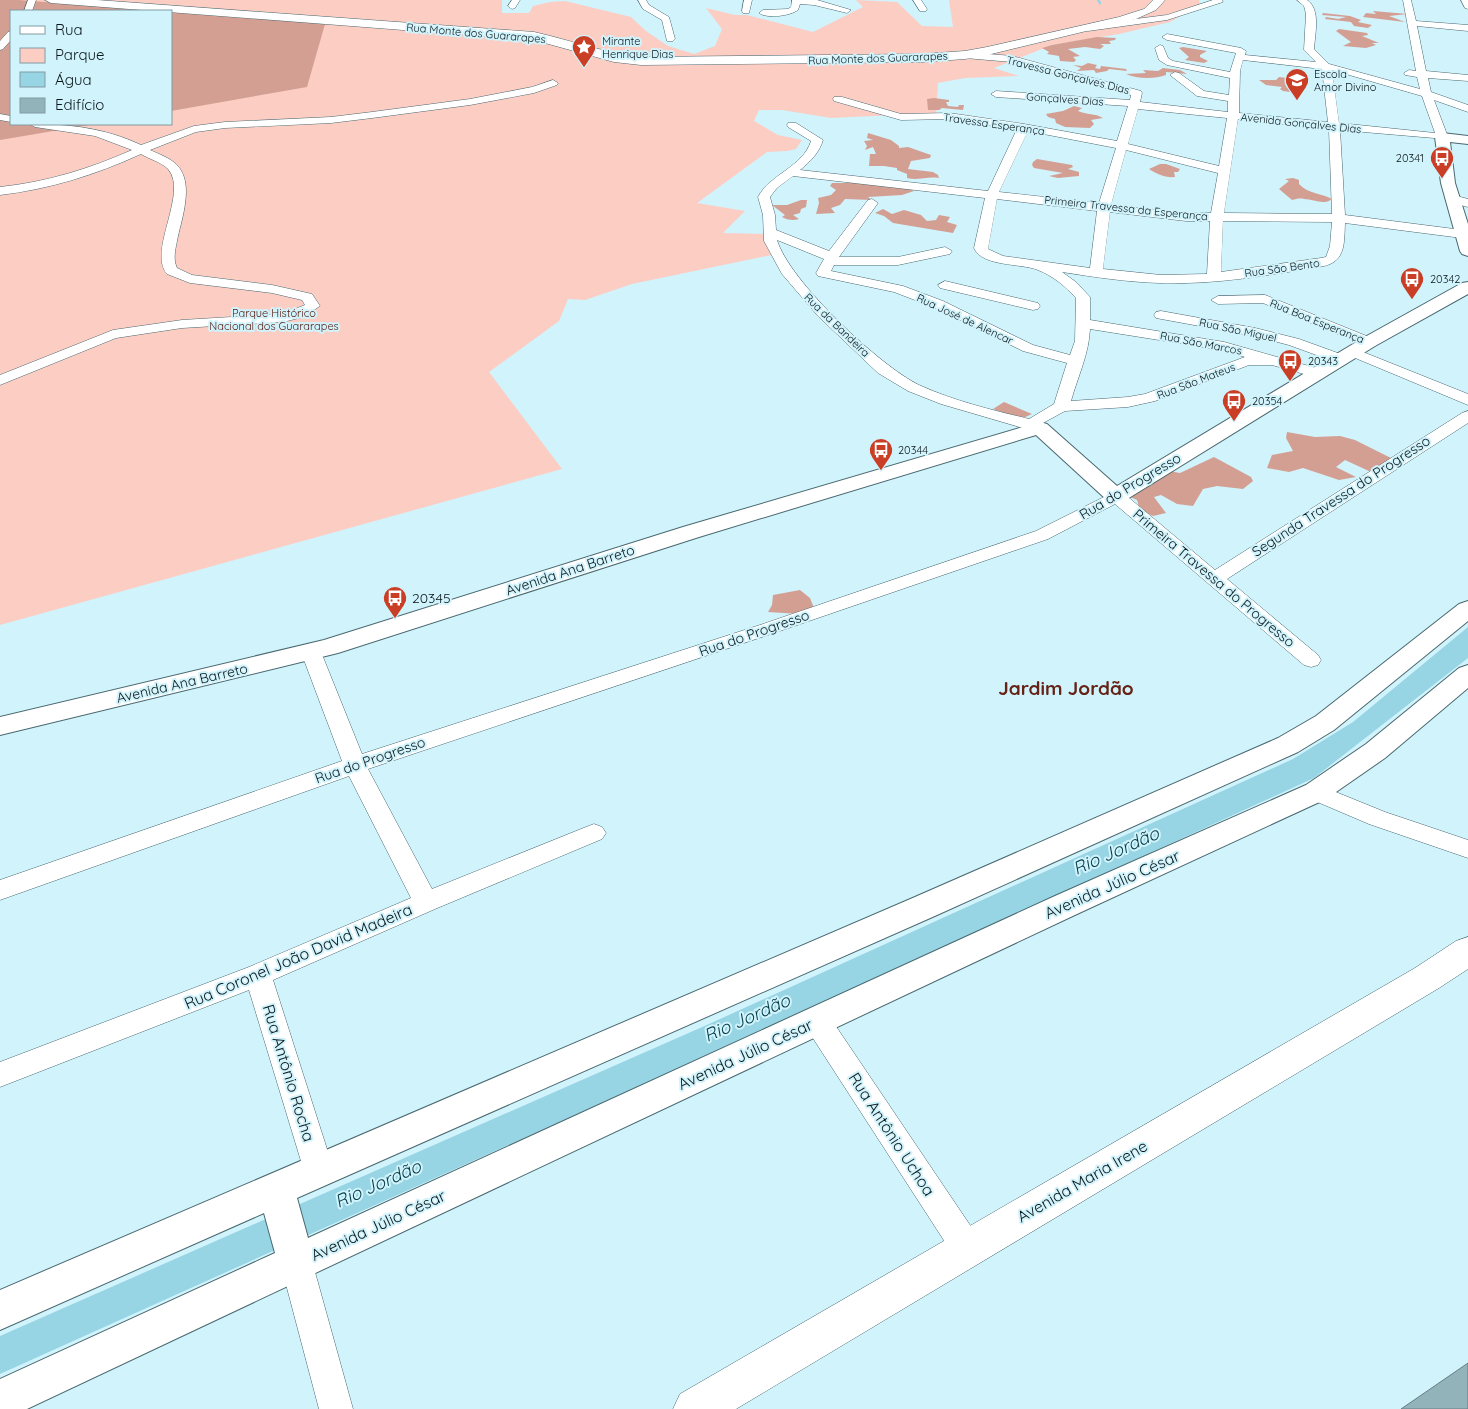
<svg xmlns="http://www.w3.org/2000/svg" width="1468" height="1409" font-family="Quicksand,sans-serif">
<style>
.green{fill:#fccdc3;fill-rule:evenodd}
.forest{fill:#d49f93}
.water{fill:#97d5e4}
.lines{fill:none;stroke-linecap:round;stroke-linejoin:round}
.stream{stroke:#97d5e4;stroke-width:2.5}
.building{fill:#93b3bb;stroke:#677d83}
.minor-casing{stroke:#49686f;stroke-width:1}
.tertiary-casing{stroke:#49686f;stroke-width:2}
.secondary-casing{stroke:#49686f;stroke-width:1}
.minor{fill:#fff;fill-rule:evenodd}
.tertiary{fill:#fff;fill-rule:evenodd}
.secondary{fill:#fff;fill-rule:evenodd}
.labels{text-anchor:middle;stroke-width:4;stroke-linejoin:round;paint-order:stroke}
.far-street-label{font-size:11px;fill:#0b171a;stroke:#d1f3fc}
.far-poi-label{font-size:11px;fill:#0b171a;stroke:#d1f3fc;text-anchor:start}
.far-park-label{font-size:11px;fill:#55160a;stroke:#d1f3fc}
.street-label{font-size:14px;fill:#0b171a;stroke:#d1f3fc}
.poi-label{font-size:14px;fill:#0b171a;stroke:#d1f3fc;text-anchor:start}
.near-street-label{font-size:16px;fill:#0b171a;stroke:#d1f3fc}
.near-water-label{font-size:18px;font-style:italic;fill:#003a45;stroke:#d1f3fc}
.district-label{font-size:19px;font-weight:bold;fill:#652215;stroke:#d1f3fc}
</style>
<rect width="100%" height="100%" fill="#d1f3fc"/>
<!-- green -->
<path class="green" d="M0 0H502V13H529L533 6 550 2 565 1 631 17 646 31 668 46 694 54 715 46 722 29 706 8 735 15H747L813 32 863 7 856 0 897 2 922 26 953 27 949 0H1199L1200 5 1170 22 1119 34 1052 45 994 68 1019 76 965 78 938 83 936 116 915 114 831 118 782 110H759L754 121 778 135 802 140 796 149 787 151 767 152 697 203 745 211 723 233 768 234 776 254 632 284 585 300 568 299 559 321 489 372 562 469 0 625ZM11 11H171V124H11Z"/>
<!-- forest -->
<path class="forest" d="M0 0H19L161 11H11V124H95L0 140Z
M1373 11 1408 14 1389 16 1405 22 1363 17 1366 13 1376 14Z
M171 12 325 24 307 87 171 111Z
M1323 13 1350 16 1361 20 1358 22 1372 25 1368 28 1354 26 1351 22 1325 19 1326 17 1338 19 1346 17 1322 15Z
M1339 29 1367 33 1368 35 1362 36 1379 43H1372L1376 45 1366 48 1343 46 1351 42 1336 31Z
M1097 37 1116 38 1115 40 1109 41 1111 44H1100L1104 46 1100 49 1085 47 1068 49 1080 56 1073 57 1076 60 1074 62 1060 61 1059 56 1047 54 1049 52 1042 48 1052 45Z
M1183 47 1207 51 1200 55V57L1208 61 1204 63 1185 60 1189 57 1179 48Z
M1088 63 1097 65 1095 68 1100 69 1101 66 1126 69 1127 71 1109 69 1107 71 1096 73 1094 70 1077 71 1081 68 1073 65 1082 66Z
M1163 68 1180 70 1187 74 1166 72V75C1155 79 1137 79 1126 74L1146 73 1143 70 1158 71Z
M1279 77 1305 80 1301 81 1305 84H1288L1298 91V93L1283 91 1280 89 1282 87 1266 85 1259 80H1276Z
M934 98 949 100V102H946L948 106 958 107 959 105H964L963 110 942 108 939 110H928L927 99Z
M1074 106 1082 108 1078 111C1087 115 1095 113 1103 118L1091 120 1094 124 1090 128 1065 127 1056 123 1055 119 1048 117 1046 114 1063 111Z
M868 133 891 140 899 146V148L908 147 931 155 930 158 911 161 908 169 933 172 938 175 939 178C927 176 918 181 907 178V174L897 170V168L884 166H869L870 154H876L873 147 865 150 867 146 864 141 873 140 867 138Z
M1037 159 1072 165 1073 167 1068 169 1079 172V176L1058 178 1049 176 1063 173 1034 168 1032 165 1033 162Z
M1160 164H1166L1180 169 1178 172H1174L1175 177C1165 178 1157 174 1149 169Z
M864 177 869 184 889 187 913 182 908 188 914 191 902 195 868 197 872 200 845 199 840 205 831 208 835 213 816 214 819 203 818 198 831 195 836 190 830 186 832 183H847L850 179Z
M1293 178 1299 180V184C1308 194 1321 193 1332 199 1323 206 1314 199 1304 199 1300 198 1296 199 1292 200L1279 189 1289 181 1285 179Z
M801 200H807L806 207 801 209 800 213 793 215 799 219C793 221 787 220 782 217L785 215 772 205H787Z
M883 209 892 214 904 210 921 215 927 221 936 220 939 215 950 217 947 222 957 225 953 233 893 223 884 216 875 213Z
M1004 402 1032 414 1021 419 993 409Z
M1287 432 1315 437 1340 436 1355 440 1397 461 1371 472 1345 460 1336 467 1356 477 1339 480 1303 468 1289 472 1267 468 1272 455 1293 451 1286 438Z
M1214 457 1251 477 1253 481 1243 489 1217 486 1203 489 1193 506 1177 504 1161 495 1154 497 1166 513 1153 516 1140 510 1137 500 1128 496 1169 471 1180 473Z
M800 590 810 598 814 608 799 614 768 612 772 605 773 595Z"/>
<!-- water -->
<path class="water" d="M1468 627V658L1314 778 735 1043 0 1374V1336L709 1024 1293 759 1353 722Z"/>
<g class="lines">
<!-- stream -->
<path class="stream" d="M1098 0 1100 3"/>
</g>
<!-- building -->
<path class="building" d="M1468 1363V1409H1401Z"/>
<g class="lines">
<!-- minor casing -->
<g class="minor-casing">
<path id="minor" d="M28 0H36L32 11H24Z
M512 0H520L515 8 512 9 508 6Z
M638 0H646L649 5 669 17 675 39 673 41H667L662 20 643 9Z
M744 0H752L749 13H743L742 11Z
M792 0H817L851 10 847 13 814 5 800 4 798 10C790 16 767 19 759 13L763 10 788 9 791 7Z
M913 0H921L927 9 926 11H920Z
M1213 0H1222L1223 2 1167 20 1088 31 1083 28 1088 25 1167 15Z
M1297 0H1307C1321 9 1315 34 1314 49L1329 64 1420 89 1417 77 1405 75 1404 73 1409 70 1416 71 1403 0H1411L1416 21 1468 25V31L1417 26 1426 71 1468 75V81L1428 78 1431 92 1468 105V112L1434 100 1448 137 1446 139 1340 130 1345 215 1462 230 1467 231V237L1462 238 1345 223C1344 242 1346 261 1324 266 1270 275 1215 285 1160 283 1127 282 1094 277 1062 272L1076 282 1090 297V320L1224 342 1323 370 1326 373 1323 376 1318 378 1272 365H1249L1155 401 1128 407 1065 411 1043 423 1048 428 1046 431 1040 433 941 404 908 391 878 373 818 316 782 274 764 241 763 215 758 197C770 174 803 167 811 141L788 127 787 125 788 123H796L823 140C819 153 811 161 800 170L988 191 1017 129 949 119 901 120 834 101 833 99 834 97H842L901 114 949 113 1024 124 1117 141 1128 106 996 97 991 94 996 91 1130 100 1131 95 1012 62 965 58 960 55 965 52 1012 56 1141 91 1142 93 1140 102 1228 112V101L1197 96 1170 75 1175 72 1179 73 1204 91 1229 95 1230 78 1167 65 1159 60 1155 48 1160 45 1163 46 1168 58 1173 61 1230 72 1236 53 1167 40 1162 37 1167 34 1241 48 1246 51 1245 55 1316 62 1304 50 1306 14 1304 6ZM1243 60 1322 69 1328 122 1239 113 1240 71ZM1332 70 1422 96 1435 133 1339 123ZM1138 109 1227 118 1219 166 1128 144ZM1238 119 1329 129 1332 214 1224 213ZM1028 131 1116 148 1099 203 999 192ZM1126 150 1218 173 1211 213H1186L1111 205ZM793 176 985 198 974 248C982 267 1021 263 1038 270 1053 276 1065 286 1076 298L1075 341 1070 355 1033 345 943 301 903 286 831 271 834 265H898L950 254 952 251 945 247 898 257H839L878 203 872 199 868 200 829 251 776 230 775 215 770 197 777 188ZM997 199 1097 211 1090 268 1003 256 988 249ZM1110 212 1186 221H1210L1207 274 1161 275 1103 269ZM1223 221 1332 222 1330 246 1326 257 1321 258 1221 272ZM777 240 824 259 816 273 818 276 894 292 933 307 1023 351 1067 363 1054 404 1029 419C992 410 954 401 919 385 880 366 789 281 777 240ZM1090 329 1222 350 1245 357 1145 394 1128 397 1071 401C1078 376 1089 354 1090 329Z
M1461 0H1468V9L1465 8Z
M11 31V40L3 49 0 50V41L8 32Z
M553 80 558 83 557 85 534 93 470 105 372 118 331 123 225 128 196 132 150 150C159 154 170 158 177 165 195 184 181 220 177 241 175 251 173 259 177 268L192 275 272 285 312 294 320 306 303 317 283 322 182 328 116 338 0 385V375L113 330 182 320 283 314 305 305 302 300 272 293 190 283 167 274C147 251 189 193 168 169 161 162 149 159 141 154 95 175 50 189 0 195V187C47 182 89 169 132 150L95 136 35 127 30 124C69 124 105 128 141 145L194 126 225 122 331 117 372 112 470 99 532 87Z
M0 114 11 116V122L0 120Z
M1453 195 1468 199V207L1449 202 1447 199 1449 196Z
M945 281 1038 303 1040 306 1038 309 1033 310 940 288 938 285Z
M1265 295 1374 339 1376 342 1374 345H1364L1263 303 1218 304 1211 300 1218 296Z
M1161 311 1255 328 1299 339 1346 356 1349 359 1346 362 1341 364 1289 345 1254 336 1156 318 1154 315 1156 312Z
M1353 348 1468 394V405L1348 355 1346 352 1348 349Z
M1468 411V423L1227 579 1318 655 1321 660 1318 665 1311 667 1304 665 1115 504 1048 539 774 633 368 769 432 889 586 827 594 824 602 827 606 833 602 839 435 909 273 980 334 1171 329 1181 319 1185 309 1181 304 1171 249 990 0 1087V1062L249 967 411 898 349 776 0 900V880L342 761 301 652 304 647 311 645 318 647 321 652 362 754 760 625 1036 531 1116 491 1122 492 1215 570 1462 413Z
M1316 784 1385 812 1468 840V858L1369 824 1308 798 1305 792 1308 786Z
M817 1009 827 1013 978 1237 982 1248 978 1259 967 1263 956 1259 807 1029 804 1021 807 1013Z
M294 1239 305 1243 310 1254 353 1409H319L278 1254 283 1243Z"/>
</g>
<!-- tertiary casing -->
<g class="tertiary-casing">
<path id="tertiary" d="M1442 133 1468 136V144L1450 142 1455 183 1468 224V256L1462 254 1460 251 1441 183 1435 137Z
M1468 282V294L1375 346 1124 501 1116 503 1108 501 1036 435 699 537 338 653 0 735V717L324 640 683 527 1040 422 1047 424 1117 486 1363 338 1462 283Z
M1468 601V621L1334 730 1298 752 937 915 297 1198 308 1238 1055 896 1306 785 1366 744 1459 668 1468 665V688L1385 758 1326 799 1077 914 27 1409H0V1379L275 1253 264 1213 0 1330V1290L915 897 1278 738 1316 716 1459 604Z"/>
</g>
<!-- secondary casing -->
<g class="secondary-casing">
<path id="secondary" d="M45 0H97L534 32C570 40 604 53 641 57L922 54 965 51 987 47 1119 17 1144 9 1153 0H1165L1156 10 1136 19 987 55 965 59 922 62 641 65 614 62 534 40 51 3Z
M1468 937V969L1439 988 736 1409H673L680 1394 1415 968 1456 941Z"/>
</g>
<!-- minor -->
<use href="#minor" class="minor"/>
<!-- tertiary -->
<use href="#tertiary" class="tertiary"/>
<!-- secondary -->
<use href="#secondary" class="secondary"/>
</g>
<!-- icons -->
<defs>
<g id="sight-pin" transform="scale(1.25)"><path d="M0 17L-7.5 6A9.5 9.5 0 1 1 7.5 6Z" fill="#c93e24" stroke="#d1f3fc"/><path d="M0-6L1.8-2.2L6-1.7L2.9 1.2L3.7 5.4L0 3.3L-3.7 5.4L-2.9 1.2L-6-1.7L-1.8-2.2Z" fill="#fff"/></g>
<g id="school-pin" transform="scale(1.25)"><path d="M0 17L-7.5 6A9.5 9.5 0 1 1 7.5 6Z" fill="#c93e24" stroke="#d1f3fc"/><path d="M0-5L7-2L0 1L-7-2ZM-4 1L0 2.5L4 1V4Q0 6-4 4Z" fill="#fff"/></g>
<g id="bus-pin" transform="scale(1.25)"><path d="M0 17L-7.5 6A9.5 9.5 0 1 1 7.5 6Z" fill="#c93e24" stroke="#d1f3fc"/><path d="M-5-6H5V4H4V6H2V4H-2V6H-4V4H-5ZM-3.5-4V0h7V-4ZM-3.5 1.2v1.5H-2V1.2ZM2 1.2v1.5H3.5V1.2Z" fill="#fff"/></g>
</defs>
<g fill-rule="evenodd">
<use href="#sight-pin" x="584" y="47"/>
<use href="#school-pin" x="1297" y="80"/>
<use href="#bus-pin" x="1442" y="158"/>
<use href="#bus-pin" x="1412" y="279"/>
<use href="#bus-pin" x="1290" y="361"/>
<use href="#bus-pin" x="1234" y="401"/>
<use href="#bus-pin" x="881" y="450"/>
<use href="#bus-pin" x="395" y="598"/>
</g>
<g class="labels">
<!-- far-street labels -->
<g class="far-street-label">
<text transform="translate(476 33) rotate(5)" y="4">Rua Monte dos Guararapes</text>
<text transform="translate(878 58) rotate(-2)" y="4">Rua Monte dos Guararapes</text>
<text transform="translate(1068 75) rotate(14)" y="4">Travessa Gonçalves Dias</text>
<text transform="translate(1065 99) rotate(4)" y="4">Gonçalves Dias</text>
<text transform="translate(1301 123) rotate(6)" y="4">Avenida Gonçalves Dias</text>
<text transform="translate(994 124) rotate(8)" y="4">Travessa Esperança</text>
<text transform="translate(1126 208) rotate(6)" y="4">Primeira Travessa da Esperança</text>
<text transform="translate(1282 268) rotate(-8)" y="4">Rua São Bento</text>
<text transform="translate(965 319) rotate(25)" y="4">Rua José de Alencar</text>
<text transform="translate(1317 321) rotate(22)" y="4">Rua Boa Esperança</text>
<text transform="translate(837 325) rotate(44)" y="4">Rua da Bandeira</text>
<text transform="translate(1238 330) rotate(12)" y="4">Rua São Miguel</text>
<text transform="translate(1201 343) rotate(11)" y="4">Rua São Marcos</text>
<text transform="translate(1196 381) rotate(-21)" y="4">Rua São Mateus</text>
</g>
<!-- far-poi labels -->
<g class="far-poi-label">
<text x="602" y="45">Mirante<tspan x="602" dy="13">Henrique Dias</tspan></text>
<text x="1314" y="78">Escola<tspan x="1314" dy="13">Amor Divino</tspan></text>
<text x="1424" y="162" text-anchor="end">20341</text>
<text x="1430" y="283">20342</text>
<text x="1308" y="365">20343</text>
<text x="1252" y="405">20354</text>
<text x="898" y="454">20344</text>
</g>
<!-- far-park labels -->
<g class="far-park-label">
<text x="274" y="317">Parque Histórico<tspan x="274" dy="13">Nacional dos Guararapes</tspan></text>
</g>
<!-- street labels -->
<g class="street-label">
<text transform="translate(1130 486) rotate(-31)" y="5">Rua do Progresso</text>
<text transform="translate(1341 496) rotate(-33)" y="5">Segunda Travessa do Progresso</text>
<text transform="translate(570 570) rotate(-18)" y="5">Avenida Ana Barreto</text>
<text transform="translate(1214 578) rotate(40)" y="5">Primeira Travessa do Progresso</text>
<text transform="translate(754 633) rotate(-19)" y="5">Rua do Progresso</text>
<text transform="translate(182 683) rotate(-13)" y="5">Avenida Ana Barreto</text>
<text transform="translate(370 760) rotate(-19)" y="5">Rua do Progresso</text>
</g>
<!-- poi labels -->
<g class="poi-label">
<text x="412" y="603">20345</text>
</g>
<!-- near-street labels -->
<g class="near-street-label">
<text transform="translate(1112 884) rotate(-24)" y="6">Avenida Júlio César</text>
<text transform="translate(298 956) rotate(-23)" y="6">Rua Coronel João David Madeira</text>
<text transform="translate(745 1054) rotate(-25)" y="6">Avenida Júlio César</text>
<text transform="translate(289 1073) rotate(73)" y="6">Rua Antônio Rocha</text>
<text transform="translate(892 1134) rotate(57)" y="6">Rua Antônio Uchoa</text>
<text transform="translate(1082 1181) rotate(-30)" y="6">Avenida Maria Irene</text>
<text transform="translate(378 1225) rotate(-25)" y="6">Avenida Júlio César</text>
</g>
<!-- near-water labels -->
<g class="near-water-label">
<text transform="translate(1116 851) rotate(-24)" y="6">Rio Jordão</text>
<text transform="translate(747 1018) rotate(-24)" y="6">Rio Jordão</text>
<text transform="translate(378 1184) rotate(-24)" y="6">Rio Jordão</text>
</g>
<!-- district labels -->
<g class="district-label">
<text x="1066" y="695">Jardim Jordão</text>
</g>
</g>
<!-- legend -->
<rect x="10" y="10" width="162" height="115" fill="#d1f3fc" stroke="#829ba2"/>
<rect x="20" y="26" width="25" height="8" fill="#ffffff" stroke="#829ba2"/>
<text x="55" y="35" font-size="15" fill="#0b171a">Rua</text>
<rect x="20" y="48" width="25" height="15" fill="#fccdc3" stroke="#829ba2"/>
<text x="55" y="60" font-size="15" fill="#0b171a">Parque</text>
<rect x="20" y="72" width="25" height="15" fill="#97d5e4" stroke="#829ba2"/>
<text x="55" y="85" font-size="15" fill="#0b171a">Água</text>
<rect x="20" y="98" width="25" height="15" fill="#93b3bb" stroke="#829ba2"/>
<text x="55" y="110" font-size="15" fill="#0b171a">Edifício</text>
</svg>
